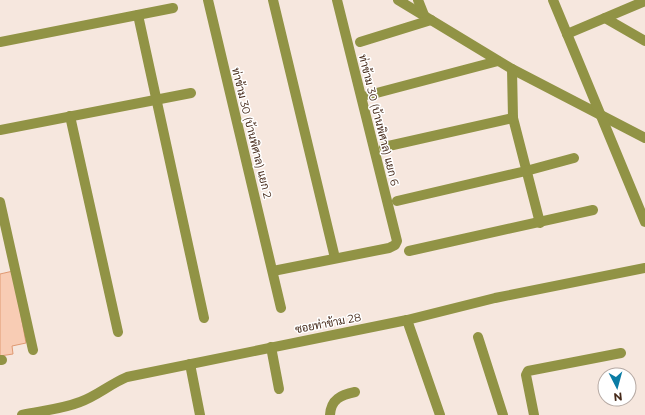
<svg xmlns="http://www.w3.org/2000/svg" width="645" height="415" font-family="Montserrat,Sarabun,sans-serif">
  <rect width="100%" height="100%" fill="#f6e7de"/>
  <path fill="#f8ccb4" stroke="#df9972" d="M13,271L26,343L12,346L13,354L0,356V274Z"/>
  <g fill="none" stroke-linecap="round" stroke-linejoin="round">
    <g stroke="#919345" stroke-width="10">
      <path d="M208,0L281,308"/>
      <path d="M273,0L335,258"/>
      <path d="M398,0L512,69L645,138"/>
      <path d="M418,0L424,15"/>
      <path d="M553,0L645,222"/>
      <path d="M138,15L204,318"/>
      <path d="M605,18L645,41"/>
      <path d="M567,34L645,1"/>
      <path d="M0,42L173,8"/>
      <path d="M360,42L431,20"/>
      <path d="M512,69L513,118L540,223"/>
      <path d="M369,95L498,61"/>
      <path d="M70,116L118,332"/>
      <path d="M0,130L191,93"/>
      <path d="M384,147L513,118"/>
      <path d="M397,201L526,171L574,158"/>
      <path d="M0,202L33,350"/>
      <path d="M409,251L593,210"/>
      <path d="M273,271L389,248L395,245L397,241L337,0"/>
      <path d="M407,320L440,415"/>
      <path d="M478,337L503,415"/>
      <path d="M271,347L279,389"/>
      <path d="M0,360H2"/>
      <path d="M190,364L200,415"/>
      <path d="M22,415C41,411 62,409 80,402C97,396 110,384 127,377L407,320L495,298L645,268"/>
      <path d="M330,415C331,399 341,395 355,392"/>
      <path d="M534,415L526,375L528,371L621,353"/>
    </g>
  </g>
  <g text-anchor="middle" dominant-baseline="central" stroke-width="3" stroke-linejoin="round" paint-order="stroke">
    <g font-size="11" fill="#452919" stroke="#fff">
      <text transform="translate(379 120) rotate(76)">ท่าข้าม 30 (บ้านพิศาล) แยก 6</text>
      <text transform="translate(252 133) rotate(76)">ท่าข้าม 30 (บ้านพิศาล) แยก 2</text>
      <text transform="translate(328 323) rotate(-11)">ซอยท่าข้าม 28</text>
    </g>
  </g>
  <g transform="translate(617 387) rotate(174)"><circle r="19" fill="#ffffff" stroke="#b5a9a3"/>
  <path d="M0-3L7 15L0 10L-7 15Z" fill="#0a7ca5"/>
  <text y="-6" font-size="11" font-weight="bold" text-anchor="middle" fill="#452919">N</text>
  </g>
</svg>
